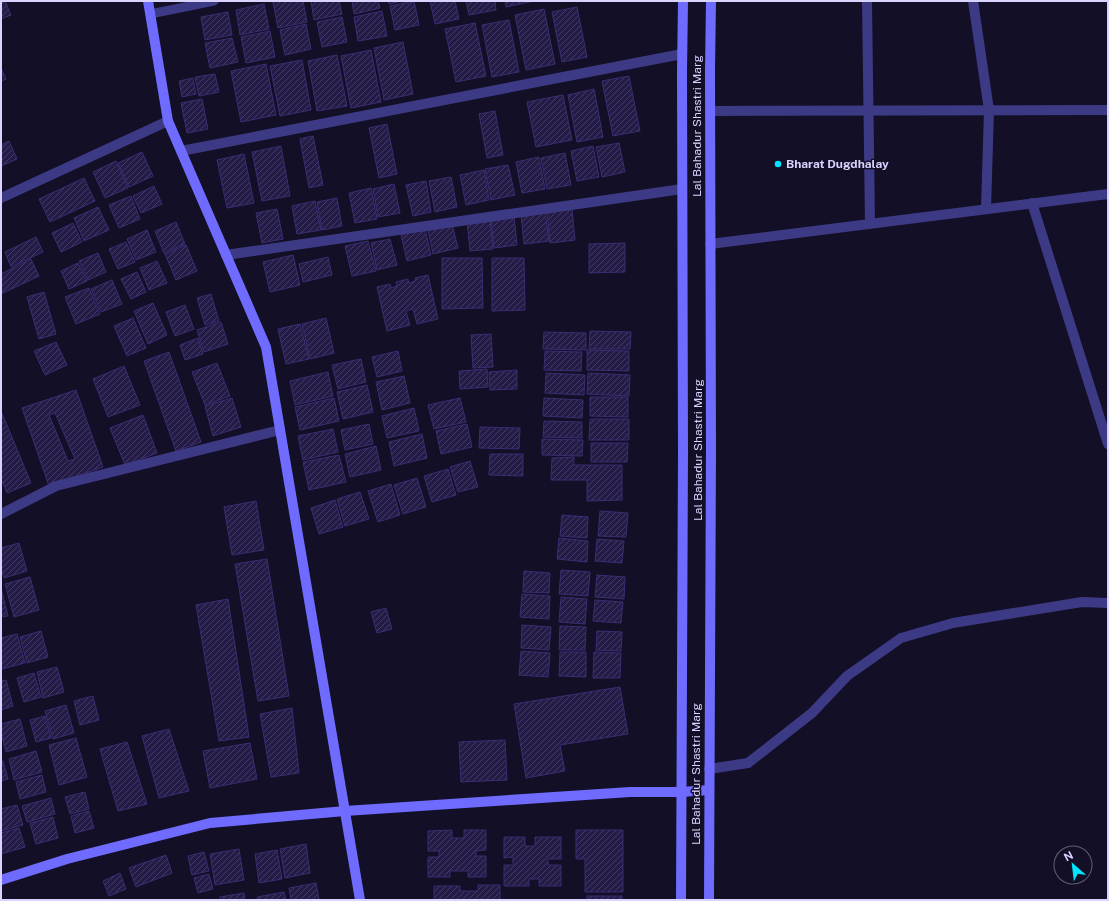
<svg xmlns="http://www.w3.org/2000/svg" width="1109" height="901" font-family="'Public Sans',sans-serif">
  <defs>
    <pattern id="building-hatch" width="6" height="6" patternUnits="userSpaceOnUse"><rect width="6" height="6" fill="#241b47"/><path d="M-1 1l2-2M0 6l6-6M5 7l2-2" fill="none" stroke="#433b63"/></pattern>
  </defs>
  <rect width="100%" height="100%" fill="#130f26"/>
  <g fill="url(#building-hatch)" stroke="#3b2d73" fill-rule="evenodd">
    <path d="M1,1H5L11,15L1,19Z"/>
    <path d="M279,1H303L307,22L278,28L273,2Z"/>
    <path d="M311,1H339L342,14L314,20Z"/>
    <path d="M352,1H378L380,8L354,14Z"/>
    <path d="M388,1H402L389,4Z"/>
    <path d="M414,1L419,25L395,30L390,6Z"/>
    <path d="M430,1H455L459,19L435,24Z"/>
    <path d="M466,1H495L496,10L469,15Z"/>
    <path d="M505,1H534L506,7Z"/>
    <path d="M264,4L269,29L240,35L236,10Z"/>
    <path d="M577,7L587,57L562,62L552,12Z"/>
    <path d="M544,9L555,64L526,70L515,15Z"/>
    <path d="M382,11L387,36L358,41L354,17Z"/>
    <path d="M228,12L232,35L205,40L201,17Z"/>
    <path d="M342,17L347,42L322,47L317,22Z"/>
    <path d="M509,20L519,72L492,77L482,25Z"/>
    <path d="M475,23L486,76L456,82L445,29Z"/>
    <path d="M306,24L311,49L285,55L280,30Z"/>
    <path d="M270,31L275,57L246,63L241,37Z"/>
    <path d="M232,38L238,62L210,68L205,43Z"/>
    <path d="M403,42L413,94L384,100L374,48Z"/>
    <path d="M371,50L381,102L351,108L341,56Z"/>
    <path d="M337,55L347,106L317,111L308,61Z"/>
    <path d="M302,60L311,110L280,116L270,66Z"/>
    <path d="M266,64L276,115L241,122L231,71Z"/>
    <path d="M1,68L6,79L1,81Z"/>
    <path d="M215,74L219,92L199,96L195,77Z"/>
    <path d="M629,76L640,131L613,136L602,81Z"/>
    <path d="M193,78L196,94L182,97L179,81Z"/>
    <path d="M594,89L603,137L577,142L568,95Z"/>
    <path d="M563,95L572,140L536,147L527,102Z"/>
    <path d="M202,99L208,129L187,133L181,103Z"/>
    <path d="M495,111L503,155L487,158L479,114Z"/>
    <path d="M387,124L397,174L379,178L369,128Z"/>
    <path d="M313,136L323,185L309,188L300,139Z"/>
    <path d="M9,141L17,159L1,166V145Z"/>
    <path d="M619,143L625,172L602,177L596,147Z"/>
    <path d="M281,146L290,196L262,201L252,152Z"/>
    <path d="M593,146L599,177L577,181L571,151Z"/>
    <path d="M142,152L153,176L129,187L118,163Z"/>
    <path d="M565,153L571,185L547,189L541,158Z"/>
    <path d="M244,154L254,203L227,208L217,160Z"/>
    <path d="M539,157L545,189L522,193L516,162Z"/>
    <path d="M116,161L128,188L105,198L93,172Z"/>
    <path d="M508,165L515,195L491,200L485,169Z"/>
    <path d="M484,170L489,200L466,205L460,175Z"/>
    <path d="M451,177L457,207L435,212L429,181Z"/>
    <path d="M84,178L95,201L50,222L39,199Z"/>
    <path d="M426,181L431,212L413,216L406,185Z"/>
    <path d="M394,184L400,213L378,217L373,189Z"/>
    <path d="M154,186L162,204L141,213L133,196Z"/>
    <path d="M371,188L377,219L355,223L349,193Z"/>
    <path d="M131,196L140,219L119,228L109,205Z"/>
    <path d="M337,198L342,226L322,230L317,202Z"/>
    <path d="M315,201L321,230L297,234L292,206Z"/>
    <path d="M98,207L109,230L84,241L74,218Z"/>
    <path d="M277,209L283,239L262,243L256,213Z"/>
    <path d="M572,209L575,240L550,243L547,212Z"/>
    <path d="M545,212L549,241L524,244L521,214Z"/>
    <path d="M514,216L517,245L494,248L491,219Z"/>
    <path d="M490,219L493,249L470,251L467,221Z"/>
    <path d="M176,222L185,244L164,253L155,231Z"/>
    <path d="M73,223L82,242L61,252L52,233Z"/>
    <path d="M452,224L458,248L433,254L428,230Z"/>
    <path d="M425,229L431,255L407,261L401,235Z"/>
    <path d="M147,230L156,252L136,260L127,239Z"/>
    <path d="M36,237L43,252L11,267L5,252Z"/>
    <path d="M390,239L397,265L377,270L371,243Z"/>
    <path d="M368,241L376,271L352,276L345,246Z"/>
    <path d="M126,242L135,262L118,269L109,249Z"/>
    <path d="M625,243V272L589,273V244Z"/>
    <path d="M186,245L197,271L176,280L165,254Z"/>
    <path d="M98,253L106,272L88,280L79,261Z"/>
    <path d="M293,255L300,285L270,292L263,262Z"/>
    <path d="M328,257L332,275L303,282L299,264Z"/>
    <path d="M442,258H482L483,308L442,309Z"/>
    <path d="M492,258H524L525,310L492,311Z"/>
    <path d="M31,259L39,276L1,294V274Z"/>
    <path d="M157,261L167,283L149,290L140,268Z"/>
    <path d="M78,263L87,281L69,289L61,271Z"/>
    <path d="M137,272L146,292L131,299L121,279Z"/>
    <path d="M428,275L438,319L417,324L413,309L406,311L410,325L387,331L377,287L390,284L391,288L397,286L396,282L408,279L409,283L415,281V278Z"/>
    <path d="M112,280L122,304L101,312L91,289Z"/>
    <path d="M89,288L100,314L76,324L65,297Z"/>
    <path d="M44,292L56,334L39,339L27,297Z"/>
    <path d="M211,294L219,321L205,325L197,298Z"/>
    <path d="M153,303L167,335L148,344L134,311Z"/>
    <path d="M185,305L194,329L175,336L166,312Z"/>
    <path d="M133,318L146,348L127,356L114,326Z"/>
    <path d="M326,318L334,353L310,359L302,324Z"/>
    <path d="M221,322L228,344L204,352L197,330Z"/>
    <path d="M300,324L309,359L286,364L278,329Z"/>
    <path d="M590,331L631,332L630,349H589Z"/>
    <path d="M544,332L586,333V350L543,349Z"/>
    <path d="M491,334L493,367L473,368L471,335Z"/>
    <path d="M198,338L203,354L185,360L180,345Z"/>
    <path d="M56,342L67,365L45,375L34,351Z"/>
    <path d="M587,350L629,351V371L587,370Z"/>
    <path d="M398,351L402,371L377,377L372,357Z"/>
    <path d="M545,351L582,352L581,371L544,370Z"/>
    <path d="M169,352L201,442L176,451L144,361Z"/>
    <path d="M361,359L366,382L338,389L332,365Z"/>
    <path d="M217,363L230,396L205,405L192,372Z"/>
    <path d="M124,366L140,405L108,417L93,379Z"/>
    <path d="M487,369L488,387L460,389L459,371Z"/>
    <path d="M517,370V389L490,390L489,372Z"/>
    <path d="M328,372L333,396L295,405L290,381Z"/>
    <path d="M546,373L585,375L584,395L545,393Z"/>
    <path d="M588,373L630,375L629,396L587,394Z"/>
    <path d="M404,376L410,403L382,410L376,382Z"/>
    <path d="M367,385L373,412L343,419L337,392Z"/>
    <path d="M76,390L103,467L49,486L22,408ZM55,413L75,459L68,461L49,415Z"/>
    <path d="M590,397H628V417L590,416Z"/>
    <path d="M232,398L241,427L213,436L205,406Z"/>
    <path d="M334,398L339,421L300,430L295,407Z"/>
    <path d="M460,398L466,422L434,429L428,405Z"/>
    <path d="M544,398L583,400L582,418L543,416Z"/>
    <path d="M414,408L419,431L387,438L382,416Z"/>
    <path d="M1,411L31,483L7,493L1,479Z"/>
    <path d="M143,415L157,453L125,465L110,428Z"/>
    <path d="M590,419H629V440H589Z"/>
    <path d="M544,421L582,422V438L543,437Z"/>
    <path d="M369,424L373,444L345,450L341,430Z"/>
    <path d="M467,424L472,447L441,454L436,431Z"/>
    <path d="M480,427L520,428L519,449L479,448Z"/>
    <path d="M333,429L338,452L303,460L298,436Z"/>
    <path d="M422,434L427,458L394,466L389,442Z"/>
    <path d="M542,439L583,440L582,456L542,455Z"/>
    <path d="M591,443H628L627,462H591Z"/>
    <path d="M376,446L381,470L350,477L345,454Z"/>
    <path d="M490,454H523V476L489,475Z"/>
    <path d="M339,455L346,482L309,490L303,462Z"/>
    <path d="M574,457V465H622V500L587,501V480H551L552,458Z"/>
    <path d="M470,461L478,487L458,492L450,467Z"/>
    <path d="M448,469L456,495L432,502L424,476Z"/>
    <path d="M417,478L426,507L403,514L394,485Z"/>
    <path d="M391,484L400,515L378,522L368,491Z"/>
    <path d="M360,492L369,519L345,526L337,499Z"/>
    <path d="M335,500L343,527L319,534L311,508Z"/>
    <path d="M256,501L264,550L232,555L224,507Z"/>
    <path d="M600,511L628,513L626,537L598,536Z"/>
    <path d="M562,515L588,517L587,538L560,536Z"/>
    <path d="M559,538L588,541L587,562L557,559Z"/>
    <path d="M597,539L624,541L622,563L595,561Z"/>
    <path d="M19,543L27,571L4,578L1,568V548Z"/>
    <path d="M267,559L289,696L258,701L235,564Z"/>
    <path d="M561,570L590,572L588,596L559,594Z"/>
    <path d="M524,571L550,573L549,593L523,592Z"/>
    <path d="M597,575L625,577L624,599L595,597Z"/>
    <path d="M30,577L39,610L14,617L5,584Z"/>
    <path d="M1,588L8,616L1,617Z"/>
    <path d="M522,594L550,596L549,619L520,617Z"/>
    <path d="M561,597L587,599L585,624L559,622Z"/>
    <path d="M228,599L249,737L219,741L196,605Z"/>
    <path d="M595,600L623,602L621,623L593,621Z"/>
    <path d="M386,608L392,629L377,633L371,612Z"/>
    <path d="M522,625L551,627L549,650L521,648Z"/>
    <path d="M560,626L586,627L585,650H559Z"/>
    <path d="M41,631L48,657L27,663L20,637Z"/>
    <path d="M597,631L622,632L621,651L596,650Z"/>
    <path d="M17,634L25,663L2,669L1,638Z"/>
    <path d="M521,651L550,653L548,677L519,675Z"/>
    <path d="M560,652H586V677L559,676Z"/>
    <path d="M594,652L621,653L620,678H593Z"/>
    <path d="M57,667L64,692L43,698L37,672Z"/>
    <path d="M34,673L41,697L24,702L17,678Z"/>
    <path d="M6,680L13,706L1,710V681Z"/>
    <path d="M620,687L628,734L560,745L565,771L526,778L514,704Z"/>
    <path d="M93,696L99,720L80,725L74,701Z"/>
    <path d="M66,705L74,733L53,739L45,711Z"/>
    <path d="M292,708L299,773L271,777L260,714Z"/>
    <path d="M45,716L51,738L36,742L30,720Z"/>
    <path d="M20,719L27,746L6,752L1,733V724Z"/>
    <path d="M169,729L189,791L159,798L142,736Z"/>
    <path d="M76,738L87,777L59,785L49,745Z"/>
    <path d="M505,740L507,780L461,782L459,742Z"/>
    <path d="M127,742L147,804L118,811L100,749Z"/>
    <path d="M250,743L257,779L210,788L203,751Z"/>
    <path d="M36,751L42,772L14,780L9,759Z"/>
    <path d="M1,761H3L8,779L1,781Z"/>
    <path d="M42,775L46,792L20,799L16,782Z"/>
    <path d="M85,792L89,809L70,814L65,797Z"/>
    <path d="M51,798L55,814L27,822L22,806Z"/>
    <path d="M17,805L23,825L1,831V809Z"/>
    <path d="M89,811L94,828L75,833L71,816Z"/>
    <path d="M53,817L58,838L36,844L30,823Z"/>
    <path d="M19,828L25,847L1,854V833Z"/>
    <path d="M452,830V838H464V830H486V850L476,851V856H486V877H468V871H450V877H428V857H439V851H428V831Z"/>
    <path d="M576,830H623V892H585V859H576Z"/>
    <path d="M504,837H525V846H535V837H561V859H548V865H561V886H539V879H529V886H504V865H513V857L504,858Z"/>
    <path d="M306,844L310,873L285,878L280,849Z"/>
    <path d="M239,849L244,880L215,885L210,854Z"/>
    <path d="M277,850L282,879L259,883L255,854Z"/>
    <path d="M204,852L209,871L192,875L188,856Z"/>
    <path d="M166,855L172,873L136,887L129,868Z"/>
    <path d="M120,873L126,889L109,896L103,881Z"/>
    <path d="M209,874L213,889L198,893L194,878Z"/>
    <path d="M316,883L319,900H291L289,888Z"/>
    <path d="M478,885H500V900H434V886H460V891H478Z"/>
    <path d="M284,892L286,900H258L257,897Z"/>
    <path d="M244,893L245,900H220V897Z"/>
    <rect x="587" y="896" width="35" height="4"/>
  </g>
  <g fill="none" stroke-linecap="round" stroke-linejoin="round">
    <path stroke="#3d3a85" stroke-width="9" d="M150,14L214,1"/>
    <g stroke="#3d3a85" stroke-width="10">
      <path d="M867,1L870,224"/>
      <path d="M973,1L989,110L986,209"/>
      <path d="M710,111L1108,110"/>
      <path d="M181,151L682,54"/>
      <path d="M1,198L168,121"/>
      <path d="M1032,203L1108,444"/>
      <path d="M710,244L1108,194"/>
      <path d="M226,255L682,189"/>
      <path d="M1,514L56,486L280,430"/>
      <path d="M709,769L748,763L812,713L847,676L901,638L953,623L1082,602L1108,603"/>
    </g>
    <g stroke="#6f6bff" stroke-width="10">
      <path d="M148,1L168,121L266,347L360,900"/>
      <path d="M1,880L67,859L210,823L345,811L630,792H681L709,790"/>
      <path d="M681,900L683,451L682,72L683,1"/>
      <path d="M709,900L711,449L710,70L711,1"/>
    </g>
  </g>
  <circle fill="#00e5ff" stroke="#130f26" stroke-width="1.5" cx="778" cy="164" r="4"/>
  <g text-anchor="middle" dominant-baseline="central" stroke-width="3" stroke-linejoin="round" paint-order="stroke">
    <g font-size="12" fill="#d9d4ff" stroke="#130f26">
      <text transform="translate(697 126) rotate(-90)">Lal Bahadur Shastri Marg</text>
      <text transform="translate(698 450) rotate(-90)">Lal Bahadur Shastri Marg</text>
      <text transform="translate(696 774) rotate(-90)">Lal Bahadur Shastri Marg</text>
    </g>
    <g font-size="12" font-weight="bold" fill="#d9d4ff" stroke="#130f26" text-anchor="start">
      <text x="786" y="164">Bharat Dugdhalay</text>
    </g>
  </g>
  <rect width="1109" height="901" fill="none" stroke="#d9d4ff" stroke-width="4"/>
  <g transform="translate(1073 865) rotate(332)"><circle r="19" fill="#130f26" stroke="#625e7d"/>
  <path d="M0-3L7 15L0 10L-7 15Z" fill="#00e5ff"/>
  <text y="-6" font-size="11" font-weight="bold" text-anchor="middle" fill="#d9d4ff">N</text>
  </g>
</svg>
